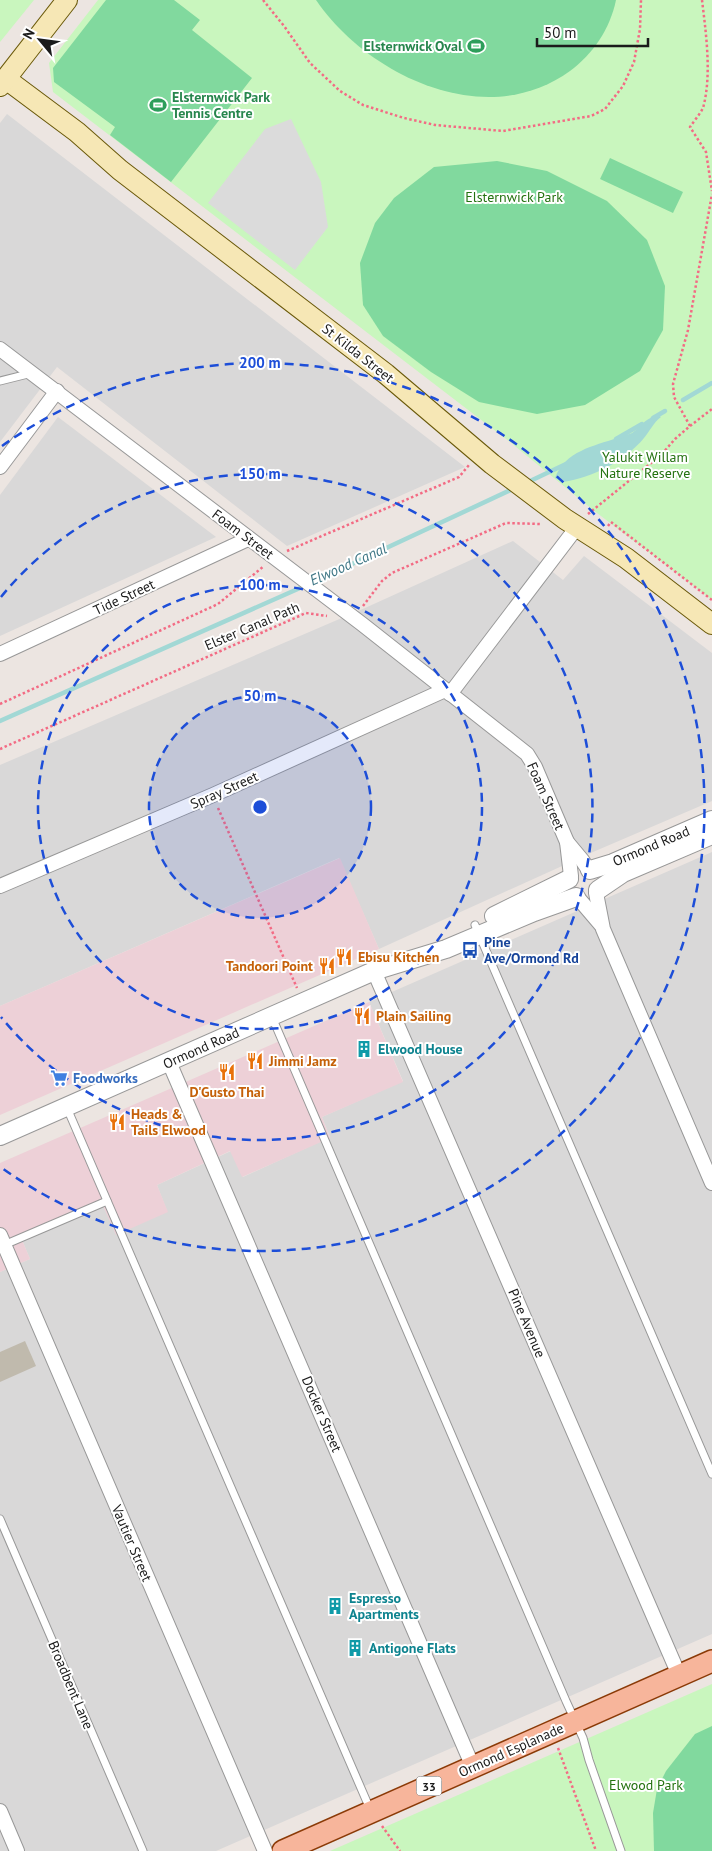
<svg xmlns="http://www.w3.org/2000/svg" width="712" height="1851" font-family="'PT Sans',sans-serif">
  <rect width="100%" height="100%" fill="#ece5e1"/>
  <g fill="#d9d8d8">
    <path d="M7,114L465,467L287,546L57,367L0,442V123Z"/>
    <path d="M58,417L216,537L0,636V495Z"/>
    <path d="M513,541L563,580L584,556L712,653V801L593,852L379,949L339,858L0,1006V765L365,608Z"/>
    <path d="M712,852V1634L216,1851H0V1272L30,1259L22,1240L103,1206L167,1211L157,1185L231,1151L243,1177L330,1137L322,1117L403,1081L369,1002Z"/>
  </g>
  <g fill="#edd0d7">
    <path d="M340,858L379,949L0,1115V1006Z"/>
    <path d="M369,1002L403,1082L322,1117L330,1138L242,1177L230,1151L157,1185L168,1212L116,1235L103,1206L22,1240L30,1259L0,1272V1163Z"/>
  </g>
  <path fill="#c0baad" d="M25,1341L36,1366L0,1382V1352Z"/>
  <g fill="#c9f6be">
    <path d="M0,0H34L0,42Z"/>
    <path d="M98,0H712V600L593,510L510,442L53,92L49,63Z"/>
    <path d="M712,1684V1851H330Z"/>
  </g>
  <g fill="#81d99e">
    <path d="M106,0H174L200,20L192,30L252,78L171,182L110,135L115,127L54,82L53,68Z"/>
    <path d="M316,0H616C610,29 593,54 570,71C486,132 368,76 316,0Z"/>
    <path d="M610,158L683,192L673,213L600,179Z"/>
    <path d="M497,161L547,171L607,201L647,240L665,286L663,330L640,371L585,405L537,414L479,402L431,372L383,336L363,305L360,263L375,223L394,198L434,167Z"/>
    <path d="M712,1726V1851H654L653,1813L657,1789L666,1771L695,1734Z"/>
  </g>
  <path fill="#dbdbdb" d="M291,119L321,182L328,227L295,270L208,203L265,129Z"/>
  <path fill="#a2d8d5" d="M657,415L661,417C653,423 650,431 644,438C624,462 593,477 563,482L555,478C565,451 594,446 617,438C622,436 628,435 632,433C642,426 643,420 657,415Z"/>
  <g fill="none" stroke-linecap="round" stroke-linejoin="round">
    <g stroke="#a2d8d5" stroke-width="4.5">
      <path d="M683,400L712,383"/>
      <path d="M653,418L665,411"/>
      <path d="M616,439L642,424"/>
      <path d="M526,483L566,464"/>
      <path d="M0,721L309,584L515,488"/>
    </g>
    <g stroke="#989898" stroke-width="9">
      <g id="service">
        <path d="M0,381L32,373"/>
        <path d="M475,925L712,1474"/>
        <path d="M272,1017L566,1701L583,1738L589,1760L621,1851"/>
        <path d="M67,1108L370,1809"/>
        <path d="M4,1245L107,1201"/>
        <path d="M0,1519L143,1851"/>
      </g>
    </g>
    <g stroke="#989898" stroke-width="16">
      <g id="minor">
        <path d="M0,349L362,624L527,754L535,767L567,842L571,876"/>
        <path d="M0,467L57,391"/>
        <path d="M0,654L248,539"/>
        <path d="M450,694L577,527"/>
        <path d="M567,842L582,860L588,869"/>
        <path d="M0,886L213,795L445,690"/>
        <path d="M596,893L603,929L712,1183"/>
        <path d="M579,899L602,926"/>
        <path d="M374,971L679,1675"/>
        <path d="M169,1062L473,1767"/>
        <path d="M0,1235L265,1851"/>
        <path d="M0,1811L17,1851"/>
      </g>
    </g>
    <g stroke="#989898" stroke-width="20">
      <g id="tertiary">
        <path d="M590,870L613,863L712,820"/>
        <path d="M598,890L623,873L712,835"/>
        <path d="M494,916L569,879"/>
        <path d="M0,1136L374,971L446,949L534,912L576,897"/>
      </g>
    </g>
    <g stroke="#6a5909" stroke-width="22">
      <g id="secondary">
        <path d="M6,79L77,132L120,170L386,374L492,464L565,519L626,558L712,624"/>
        <path d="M0,86L67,0"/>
      </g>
    </g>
    <g stroke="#8b3a07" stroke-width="24">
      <path id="primary" d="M283,1851L712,1661"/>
    </g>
    <g stroke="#f36b84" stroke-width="2.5" stroke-dasharray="2.5 2.5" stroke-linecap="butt">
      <path d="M263,0L284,26L310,63L340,91L363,105L404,118L435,125L503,131L591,116L605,109L623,86L634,62L640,29L641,0"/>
      <path d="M702,0C706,33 712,76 703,108C700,114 694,121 690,127L706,152L712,191"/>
      <path d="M690,426L712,409"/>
      <path d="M588,514L661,455L675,439L690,426L674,397L673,384L688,330L712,194"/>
      <path d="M608,526L611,522L712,600"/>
      <path d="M287,551L459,477L469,465"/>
      <path d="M363,606L382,581L392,573L506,523L541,524"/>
      <path d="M0,704L218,604L264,566"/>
      <path d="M0,749L306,613L327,616"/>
      <path d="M218,808L297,988"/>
      <path d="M558,1748L596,1851"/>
      <path d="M382,1826L400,1851"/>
    </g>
    <use href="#service" stroke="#fff" stroke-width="7"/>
    <use href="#minor" stroke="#fff" stroke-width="14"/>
    <use href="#tertiary" stroke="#fff" stroke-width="18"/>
    <use href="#secondary" stroke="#f6e7b5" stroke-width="20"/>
    <use href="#primary" stroke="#f7b59b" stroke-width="21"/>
  </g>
  <circle cx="260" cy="807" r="111" fill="#1d4ed8" fill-opacity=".12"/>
  <g fill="none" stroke="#1d4ed8" stroke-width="2.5" stroke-dasharray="9 6">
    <circle cx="260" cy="807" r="111"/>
    <circle cx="260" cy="807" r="222"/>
    <path d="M1 597A333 333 0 1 1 1 1017"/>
    <path d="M2 446A444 444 0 1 1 2 1168"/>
  </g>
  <defs>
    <g id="stadium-bare" transform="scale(1.35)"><path d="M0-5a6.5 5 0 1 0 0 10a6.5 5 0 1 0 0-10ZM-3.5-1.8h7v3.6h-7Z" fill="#2e9e5b" stroke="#fff" stroke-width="2.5" paint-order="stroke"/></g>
    <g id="bus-bare" transform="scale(1.35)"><path d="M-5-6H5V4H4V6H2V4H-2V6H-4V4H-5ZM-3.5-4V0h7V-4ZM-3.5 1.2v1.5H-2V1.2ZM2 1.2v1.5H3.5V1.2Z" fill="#1a4fb4" stroke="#fff" stroke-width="2.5" paint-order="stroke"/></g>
    <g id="restaurant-bare" transform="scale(1.35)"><path d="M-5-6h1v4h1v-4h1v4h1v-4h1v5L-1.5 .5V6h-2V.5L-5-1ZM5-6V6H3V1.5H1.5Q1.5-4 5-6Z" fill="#e8710a" stroke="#fff" stroke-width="2.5" paint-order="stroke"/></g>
    <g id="building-bare" transform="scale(1.35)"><path d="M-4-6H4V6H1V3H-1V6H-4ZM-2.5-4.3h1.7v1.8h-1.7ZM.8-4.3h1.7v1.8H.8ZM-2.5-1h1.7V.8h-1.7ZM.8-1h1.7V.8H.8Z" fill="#0f9aa8" stroke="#fff" stroke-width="2.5" paint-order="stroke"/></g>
    <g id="supermarket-bare" transform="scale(1.35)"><path d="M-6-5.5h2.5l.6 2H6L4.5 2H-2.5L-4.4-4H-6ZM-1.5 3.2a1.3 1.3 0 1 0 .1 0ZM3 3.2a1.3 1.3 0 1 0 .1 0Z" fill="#3f7fe0" stroke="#fff" stroke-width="2.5" paint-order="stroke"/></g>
  </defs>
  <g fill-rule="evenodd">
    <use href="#stadium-bare" x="476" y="46"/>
    <use href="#stadium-bare" x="158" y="105"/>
    <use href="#bus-bare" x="470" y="950"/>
    <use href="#restaurant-bare" x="344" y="957"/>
    <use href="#restaurant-bare" x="327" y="966"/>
    <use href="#restaurant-bare" x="362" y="1016"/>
    <use href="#building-bare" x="364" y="1049"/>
    <use href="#restaurant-bare" x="255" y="1061"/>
    <use href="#restaurant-bare" x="227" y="1072"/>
    <use href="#supermarket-bare" x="59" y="1078"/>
    <use href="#restaurant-bare" x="117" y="1122"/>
    <use href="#building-bare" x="335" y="1606"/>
    <use href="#building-bare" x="355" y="1648"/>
  </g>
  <g text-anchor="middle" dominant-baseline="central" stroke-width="4" stroke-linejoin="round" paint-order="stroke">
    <rect fill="#fff" stroke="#5f5f5f" stroke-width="1" x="416.5" y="1776.5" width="25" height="19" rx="4"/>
    <g font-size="12" font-weight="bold" fill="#1b1b1b">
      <text x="429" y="1786">33</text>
    </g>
    <g font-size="14" font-weight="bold" fill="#27864d" stroke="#fff" text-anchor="end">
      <text x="462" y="46">Elsternwick Oval</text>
      <text x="172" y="97" text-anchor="start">Elsternwick Park<tspan x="172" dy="16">Tennis Centre</tspan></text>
    </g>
    <g font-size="14" fill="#247210" stroke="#fff">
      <text x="514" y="197">Elsternwick Park</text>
      <text x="645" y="457">Yalukit Willam<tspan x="645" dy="16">Nature Reserve</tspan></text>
      <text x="646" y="1785">Elwood Park</text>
    </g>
    <g font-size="14" fill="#1b1b1b" stroke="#fff">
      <text transform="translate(358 353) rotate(38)">St Kilda Street</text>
      <text transform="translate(243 534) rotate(37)">Foam Street</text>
      <text transform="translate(124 597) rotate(-25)">Tide Street</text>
      <text transform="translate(252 626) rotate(-23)">Elster Canal Path</text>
      <text transform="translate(224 790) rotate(-24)">Spray Street</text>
      <text transform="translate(546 796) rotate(66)">Foam Street</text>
      <text transform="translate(651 846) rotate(-23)">Ormond Road</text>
      <text transform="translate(201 1048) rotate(-24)">Ormond Road</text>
      <text transform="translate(527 1323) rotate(67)">Pine Avenue</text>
      <text transform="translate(322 1414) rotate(67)">Docker Street</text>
      <text transform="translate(132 1543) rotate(67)">Vautier Street</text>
      <text transform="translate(71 1685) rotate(67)">Broadbent Lane</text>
      <text transform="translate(511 1750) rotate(-24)">Ormond Esplanade</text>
    </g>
    <g font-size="14" font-weight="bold" fill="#164399" stroke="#fff" text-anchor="start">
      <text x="484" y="942">Pine<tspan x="484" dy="16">Ave/Ormond Rd</tspan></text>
    </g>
    <g font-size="14" font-weight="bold" fill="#c56008" stroke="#fff" text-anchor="start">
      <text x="358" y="957">Ebisu Kitchen</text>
      <text x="313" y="966" text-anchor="end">Tandoori Point</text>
      <text x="376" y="1016">Plain Sailing</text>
      <text x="269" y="1061">Jimmi Jamz</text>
      <text x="227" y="1092" text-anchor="middle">D'Gusto Thai</text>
      <text x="131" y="1114">Heads &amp;<tspan x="131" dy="16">Tails Elwood</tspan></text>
    </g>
    <g font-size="14" font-weight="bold" fill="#0d838f" stroke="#fff" text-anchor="start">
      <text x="378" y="1049">Elwood House</text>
      <text x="349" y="1598">Espresso<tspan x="349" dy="16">Apartments</tspan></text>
      <text x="369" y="1648">Antigone Flats</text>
    </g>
    <g font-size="14" font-weight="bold" fill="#366cbe" stroke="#fff" text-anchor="start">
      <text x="73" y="1078">Foodworks</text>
    </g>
    <g font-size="15" font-style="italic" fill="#417887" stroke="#fff">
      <text transform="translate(348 564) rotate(-24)">Elwood Canal</text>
    </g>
  </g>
  <circle cx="260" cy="807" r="8" fill="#1d4ed8" stroke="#fff" stroke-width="2.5"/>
  <g font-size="15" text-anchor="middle" font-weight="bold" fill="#1d4ed8" stroke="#fff" stroke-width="4" stroke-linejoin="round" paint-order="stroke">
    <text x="260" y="368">200 m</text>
    <text x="260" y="479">150 m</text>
    <text x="260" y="590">100 m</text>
    <text x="260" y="701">50 m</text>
  </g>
  <g transform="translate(40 40) rotate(299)" stroke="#ffffff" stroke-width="4" paint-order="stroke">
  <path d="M0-4L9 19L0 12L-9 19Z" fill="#1b1b1b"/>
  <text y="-8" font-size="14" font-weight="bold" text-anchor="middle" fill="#1b1b1b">N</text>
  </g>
  <path d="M537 38v8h111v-8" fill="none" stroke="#1b1b1b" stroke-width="2.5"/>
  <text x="544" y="38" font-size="15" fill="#1b1b1b" stroke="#ffffff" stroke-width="4" paint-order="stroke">50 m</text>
</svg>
